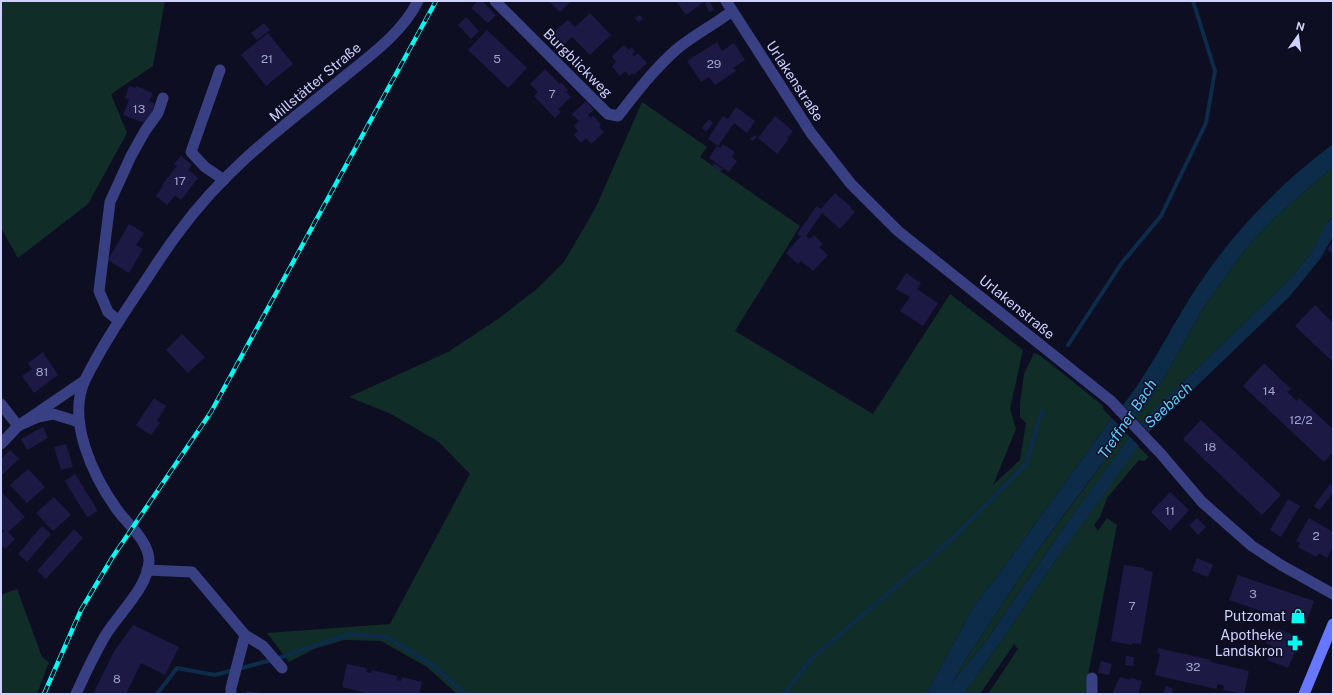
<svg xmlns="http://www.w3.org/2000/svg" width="1334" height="695" font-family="'Public Sans',sans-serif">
  <rect width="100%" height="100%" fill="#0e0e23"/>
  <g fill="#112d28">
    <path d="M1,1H165L153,66L111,94L127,133L88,204L18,258L1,228Z"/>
    <path d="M642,102L707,147L700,157L800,226L735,331L873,414L950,294L1023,350L1010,409L1016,429L993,485L1020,460L1026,423L1020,417V404L1024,374L1034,353L1041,356L1076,384L1103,406V409L1112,418L1004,567L974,606L926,694H457L427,667L381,641L344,640L314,649L289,662L267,633L390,624L470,474L439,442L391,414L349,397L448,352L498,319L538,288L564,262L596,207Z"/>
    <path d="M1333,167V218L1329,220L1325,227L1312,252L1288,281L1140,423L1135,418L1151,398L1167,373L1203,308L1245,250L1274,218Z"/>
    <path d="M1125,432L1130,437L1100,479L1067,523L986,641L951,684L966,659L1037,551L1089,482Z"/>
    <path d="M1138,446L1149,457L1144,461L1139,460L1107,498L1100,517L1094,525L1098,531L1107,518L1117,525L1089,670L1088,694H988L1018,649L1014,644L980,694H964L1012,625L1046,574Z"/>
    <path d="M17,589L42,657L49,662L37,694H1V595Z"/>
  </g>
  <path fill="#0c2c49" d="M1333,144V167L1274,218L1245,250L1203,308L1167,373L1151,398L1037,551L966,659L951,684L986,641L1067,523L1140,423L1288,281L1312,252L1324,227L1330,220L1333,218V236L1321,258L1289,297L1149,432L1046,574L1012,625L964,694H926L974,606L1004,567L1112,418C1142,385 1162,344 1185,306C1223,243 1274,188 1333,144Z"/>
  <g fill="#0e0e23">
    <path d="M1122,404L1137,419L1126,433L1111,417Z"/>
    <path d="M1139,422L1150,433L1140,447L1128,435Z"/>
  </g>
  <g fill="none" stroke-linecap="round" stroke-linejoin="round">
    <g stroke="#0c2c49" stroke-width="4">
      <path d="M1068,345L1121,264L1161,216L1206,123L1215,71L1193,1"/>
      <path d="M157,694L177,668L215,675L279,658L349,634L387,637L432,665L466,694"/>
      <path d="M784,694L810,660L954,537L1026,464L1042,411"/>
    </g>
  </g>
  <g fill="#1c1944">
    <path d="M478,1H482L496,15L488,23L471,8Z"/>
    <path d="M549,1H571L560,12Z"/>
    <path d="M676,1H705L686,15Z"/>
    <path d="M709,1H710L714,10L709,12L705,3Z"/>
    <path d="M590,13L611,35L590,55L572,37L562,46L551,35L568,20L575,27Z"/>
    <path d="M640,15L643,19L638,22L635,18Z"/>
    <path d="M466,17L479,31L471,39L458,25Z"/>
    <path d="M264,23L270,30L257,40L251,33Z"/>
    <path d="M487,30L527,68L508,88L468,50Z"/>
    <path d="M268,33L293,64L266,86L241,55Z"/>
    <path d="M717,42L722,51L734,43L745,60L733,68L736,71L715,85L709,77L701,82L687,61Z"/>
    <path d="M624,45L629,50L632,47L635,52L632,54L634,57L638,53L647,63L634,75L632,73L629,76L625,71L620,76L612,66L616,62L612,56Z"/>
    <path d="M545,69L560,84L561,82L568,90L566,92L571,97L558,109L561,112L555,118L534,96L538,92L530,84Z"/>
    <path d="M129,86L136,88V86L153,93L149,101L155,104L147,124L123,115L129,100L125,98Z"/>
    <path d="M586,101L594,110L588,115L591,118L593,116L601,124L599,127L604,132L591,144L586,138L581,143L574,135L578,131L574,126L579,121L572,114Z"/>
    <path d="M736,107L755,121L747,133L734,123L718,146L708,139L723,116L728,119Z"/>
    <path d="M775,116L793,131L787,138L789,139L777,154L758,138Z"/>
    <path d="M709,119L713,123L706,132L702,128Z"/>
    <path d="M755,135L757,138L752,141L750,138Z"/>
    <path d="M723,144L735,152L732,157L737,161L729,172L709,158L717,146L720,148Z"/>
    <path d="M181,156L192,165L188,170L198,178L181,200L175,195L167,205L156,196L163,186L162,185L177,166L174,164Z"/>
    <path d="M714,163L723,169L720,172L712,166Z"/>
    <path d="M835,193L851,207L850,208L855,212L840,229L822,213L806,236L810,239L814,235L823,244L819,247L828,255L813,271L801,261L798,264L786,253L801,236L797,234L817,206L821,209Z"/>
    <path d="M129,224L144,233L136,245L143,249L129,273L108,260Z"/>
    <path d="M1333,243V254L1327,249Z"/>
    <path d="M906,273L921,283L917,289L938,303L923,326L900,311L910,297L896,289Z"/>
    <path d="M1315,305L1333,323V362L1295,326Z"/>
    <path d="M182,334L205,357L188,373L166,350Z"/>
    <path d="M43,352L58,375L34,393L22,376L32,369L28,363Z"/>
    <path d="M1264,363L1291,389L1287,392L1297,401L1299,398L1333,429V452L1324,462L1243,386Z"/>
    <path d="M154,398L166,406L157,421L160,423L151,435L136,425Z"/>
    <path d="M1201,420L1281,495L1262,515L1183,439Z"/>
    <path d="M43,427L48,438L27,450L21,439Z"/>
    <path d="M66,444L73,467L61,470L54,447Z"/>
    <path d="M10,450L19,459L1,476V459Z"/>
    <path d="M28,469L45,487L27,503L10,485Z"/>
    <path d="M75,474L98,511L87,517L65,481Z"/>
    <path d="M1330,484L1333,486V492L1320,510L1314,506Z"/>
    <path d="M1,491L25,517L8,532L15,539L5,549L1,545V534L4,531L1,528Z"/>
    <path d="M1170,492L1189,510L1170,531L1151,512Z"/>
    <path d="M54,497L71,515L53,531L36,513Z"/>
    <path d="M1288,499L1300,506L1281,537L1270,530Z"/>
    <path d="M1197,518L1206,527L1198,535L1189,525Z"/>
    <path d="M1309,518L1333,532V546L1327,558L1319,553L1316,557L1298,547L1300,543L1296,541Z"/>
    <path d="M42,526L51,534L27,562L18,554Z"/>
    <path d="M74,529L83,538L46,579L37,571Z"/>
    <path d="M1197,558L1213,565L1208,577L1192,571Z"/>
    <path d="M1124,565L1144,568V570L1153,572L1141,644L1132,643V645L1111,641Z"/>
    <path d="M1238,575L1314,601L1305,626L1229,600Z"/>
    <path d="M133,625L179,647L165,675L141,663L126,694H93L115,650Z"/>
    <path d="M1272,629L1278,631L1279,629L1301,638L1288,668L1267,660L1272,646L1266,643Z"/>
    <path d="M1158,648L1211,660V662L1249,671L1244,694L1223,690L1224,686L1218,684L1216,689L1155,675L1160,654L1157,653Z"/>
    <path d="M1126,656L1134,657L1133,666L1125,665Z"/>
    <path d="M1101,661L1112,664L1109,675L1098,673Z"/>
    <path d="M347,664L367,668L366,672L371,673L372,670L397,676L396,680L401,681L402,677L422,682L419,694H369L342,687Z"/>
    <path d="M1120,677L1130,680L1131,678L1142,681L1138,694H1112Z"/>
    <path d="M1166,686L1173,689L1172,694H1163Z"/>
    <path d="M247,691L260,693V694H246Z"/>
  </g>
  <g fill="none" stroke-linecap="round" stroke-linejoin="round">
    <g stroke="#383f83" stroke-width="11">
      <path d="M495,1L608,114L618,116C636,93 654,69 677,49C694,35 714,25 732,11"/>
      <path d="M726,1L811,133L851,184L898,231L1111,401L1161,454L1202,502L1252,546L1281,565L1333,594"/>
      <path d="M220,70L191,152L205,167L224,180"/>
      <path d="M119,321L108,312L99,291L110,202L131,156L145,131L158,113L163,98"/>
      <path d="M1,404L18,426L38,417L53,414L79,422"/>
      <path d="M1,444L18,426L84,381"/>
      <path d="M147,570L192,572L245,635L263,646L282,668"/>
      <path d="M1092,678V694"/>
      <path d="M231,694V688L245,635"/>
    </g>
    <path stroke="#383f83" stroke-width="11" d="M76,694C85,674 94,655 105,636C118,614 147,589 149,562C150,543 129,525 118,511C94,478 65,419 86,378C102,346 122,316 142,286C154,268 166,249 179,232C198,206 222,180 246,158C279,128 315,101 350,72C375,52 403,31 418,1"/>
    <path stroke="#6777ff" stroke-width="11" d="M1304,694L1333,624"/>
    <g stroke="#00fbf2" stroke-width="4.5">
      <path id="rail" d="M44,694L81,610L112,558L211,412L436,1"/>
    </g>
    <use href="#rail" stroke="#0e0e23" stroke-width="3" stroke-dasharray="9" stroke-linecap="butt"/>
  </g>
  <defs>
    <g id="shop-bare" transform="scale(1.2)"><path d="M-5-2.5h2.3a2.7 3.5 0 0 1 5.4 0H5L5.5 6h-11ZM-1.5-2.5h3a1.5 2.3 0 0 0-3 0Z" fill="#00fbf2" stroke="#0e0e23" stroke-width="2.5" paint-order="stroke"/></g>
    <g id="pharmacy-bare" transform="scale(1.2)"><path d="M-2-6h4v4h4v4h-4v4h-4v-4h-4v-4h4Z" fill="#00fbf2" stroke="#0e0e23" stroke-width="2.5" paint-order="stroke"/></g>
  </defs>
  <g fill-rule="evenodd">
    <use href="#shop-bare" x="1298" y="616"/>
    <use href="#pharmacy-bare" x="1295" y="643"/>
  </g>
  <g text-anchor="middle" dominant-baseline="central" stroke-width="3" stroke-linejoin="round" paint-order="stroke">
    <g font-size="12" fill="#a3a3d0">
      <text x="267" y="59">21</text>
      <text x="497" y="59">5</text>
      <text x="714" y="64">29</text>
      <text x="552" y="94">7</text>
      <text x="139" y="109">13</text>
      <text x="180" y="181">17</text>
      <text x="42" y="372">81</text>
      <text x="1269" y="391">14</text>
      <text x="1301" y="420">12/2</text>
      <text x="1210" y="447">18</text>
      <text x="1170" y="511">11</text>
      <text x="1316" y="536">2</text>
      <text x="1253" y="594">3</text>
      <text x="1132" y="606">7</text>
      <text x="1193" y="667">32</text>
      <text x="117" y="679">8</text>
    </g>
    <g font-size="14" fill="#d0d1ff" stroke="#0e0e23">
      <text transform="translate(578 63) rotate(45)">Burgblickweg</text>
      <text transform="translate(795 81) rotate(57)">Urlakenstraße</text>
      <text transform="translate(315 82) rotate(-40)">Millstätter Straße</text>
      <text transform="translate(1017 307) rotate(39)">Urlakenstraße</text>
    </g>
    <g font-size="14" fill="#d0d1ff" stroke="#0e0e23" text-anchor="end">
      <text x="1286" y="616">Putzomat</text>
      <text x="1283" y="635">Apotheke<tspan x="1283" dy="16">Landskron</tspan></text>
    </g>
    <g font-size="15" font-style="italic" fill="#5ecaff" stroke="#0e0e23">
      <text transform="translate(1168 405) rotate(-43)">Seebach</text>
      <text transform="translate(1127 419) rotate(-56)">Treffner Bach</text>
    </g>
  </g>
  <rect width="1334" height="695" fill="none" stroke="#d0d1ff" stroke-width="4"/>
  <g transform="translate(1298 36) rotate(14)" stroke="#0e0e23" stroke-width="3" paint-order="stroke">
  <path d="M0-3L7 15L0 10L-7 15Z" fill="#d0d1ff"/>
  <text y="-6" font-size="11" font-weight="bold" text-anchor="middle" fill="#d0d1ff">N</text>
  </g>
</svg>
